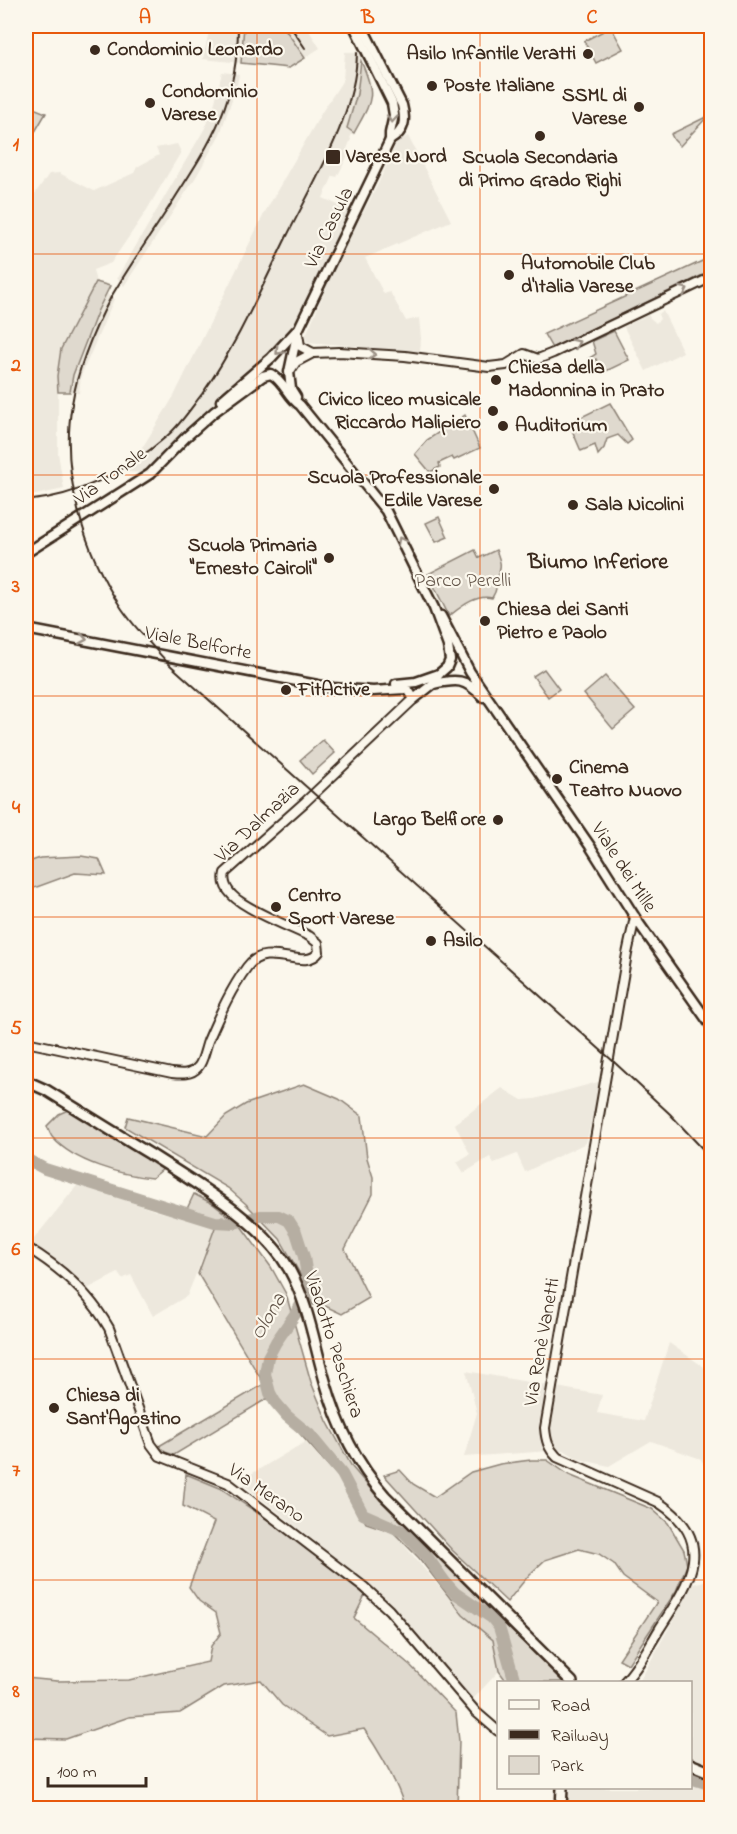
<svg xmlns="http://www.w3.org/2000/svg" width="737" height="1834" font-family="'Indie Flower',sans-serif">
  <rect width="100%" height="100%" fill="#fbf7ec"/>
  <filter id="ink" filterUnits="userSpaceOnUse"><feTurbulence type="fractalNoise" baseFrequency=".0167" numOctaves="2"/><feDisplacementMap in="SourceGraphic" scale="12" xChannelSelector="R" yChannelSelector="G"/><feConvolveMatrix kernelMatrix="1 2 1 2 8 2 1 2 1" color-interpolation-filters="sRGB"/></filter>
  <g filter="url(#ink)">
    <g fill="#ede8dd">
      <path d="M210,26H306L320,48L289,68L203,59Z"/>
      <path d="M345,52H361L363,59L361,60L370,80L372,96L354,135L352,134L350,138L351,139L347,149L350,151L337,177L333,176L323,198L349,210L294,324L282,340L261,362L211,406L144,473L128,472L120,466L139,453L174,396L265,212L322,112L343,80Z"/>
      <path d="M222,72L239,74L237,85L220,134L196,177L124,286L117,278L205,128L215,102Z"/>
      <path d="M408,136L451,221L365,258L384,294L390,292L406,321L419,318L421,338L420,352L307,342L305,337L338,260L377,186L397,142Z"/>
      <path d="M177,144L181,152L145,213L111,263L93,270L96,282L61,349L58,376V453L64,489L26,497V206L49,174L59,173L94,191L134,173L137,167L159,155L156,148Z"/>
      <path d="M107,294L114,299L81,376L79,393L70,392L73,376L98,310Z"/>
      <path d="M663,311L683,352L646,371L624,327L648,315L650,318L656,323L660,319L658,314Z"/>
      <path d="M602,1081L586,1143L525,1172L517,1154L494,1163L490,1157L464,1173L457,1162L470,1154L455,1124L502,1088L522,1100L535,1099Z"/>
      <path d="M79,1183L156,1211L216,1225L187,1296L153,1316L131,1275L122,1279L118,1273L87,1289L55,1261L29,1245Z"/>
      <path d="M669,1343L707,1369L711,1367V1480L701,1459L651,1441L609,1466L578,1459L564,1450L464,1457L477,1413L466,1371L602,1395L597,1413L644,1421Z"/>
      <path d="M305,1442L341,1480L366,1523L393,1532L463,1615L493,1640L499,1671L473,1699L380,1593L244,1485L246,1477Z"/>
      <path d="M711,1579H712L711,1765L691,1756L690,1682H639L693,1584Z"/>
      <path d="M691,1782L711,1788V1808H567L570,1788H690Z"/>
    </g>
    <g fill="#dfd9ce" stroke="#8d8276" stroke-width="1.5">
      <path d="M244,26H283L305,58L289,68L241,63Z"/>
      <path d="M611,27L623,49L596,63L584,41Z"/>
      <path d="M361,61C377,97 372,100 354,133L347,128L357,94Z"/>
      <path d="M26,105L46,113L26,147V127L29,120L26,117Z"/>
      <path d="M708,116L680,146L674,140L671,134Z"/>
      <path d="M711,257V271L552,348L544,334Z"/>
      <path d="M96,282L110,286L98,310L73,375L70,392H58L57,376L61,349Z"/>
      <path d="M614,331L629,360L602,373L596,359L590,362L588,359L596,354L592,341Z"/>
      <path d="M610,403L632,440L627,444L618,435L607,439L604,448L598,455L595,445L581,451L569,423Z"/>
      <path d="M465,415L480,448L454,460L452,457L439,463L440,467L430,472L415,454L427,440Z"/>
      <path d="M439,517L448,537L436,542L426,523Z"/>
      <path d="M475,550L479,558L496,550C504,570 499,566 497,584C496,590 496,592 492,598C476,594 461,607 449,616L428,574Z"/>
      <path d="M544,669L559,689L548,697L533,676Z"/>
      <path d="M605,676L635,710L613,729L584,694Z"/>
      <path d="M323,740L335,753L312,774L300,760Z"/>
      <path d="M81,856L99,859L106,875L75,873L26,891V863L40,858Z"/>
      <path d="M304,1084L339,1099L362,1116L367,1158L373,1177V1194L345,1249L369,1298L342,1314L321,1304L313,1305L299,1272L280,1239L246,1204L228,1188L125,1127L128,1117L207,1136L226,1116L246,1104Z"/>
      <path d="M70,1109L163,1169L152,1178C121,1175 74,1162 53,1138C50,1135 49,1130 47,1126L59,1114Z"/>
      <path d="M194,1194L213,1204L241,1226L271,1267L286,1294L311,1382L327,1421L352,1467L380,1500L563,1682H507L499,1671L493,1640L463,1615L419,1558L393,1532L366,1523L341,1480L268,1398L174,1455L165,1452L159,1446L264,1384L198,1274L216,1225L185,1213Z"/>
      <path d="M531,1460H547L569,1475L652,1509L668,1523L684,1550L687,1565L676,1591L628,1664L619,1659L657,1602L623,1577L614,1564L599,1554L579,1549L545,1560L529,1575L507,1602L452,1550L384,1475L400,1470L413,1484L435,1497L471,1472L500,1464Z"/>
      <path d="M186,1474L220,1488L280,1528L365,1595L354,1618L410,1665L456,1713L459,1741L457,1808H405C396,1779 381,1754 364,1729L327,1736L282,1705L261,1680L224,1686L180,1713L129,1717L66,1739L26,1738V1678L57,1681L129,1680L208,1662L211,1646L221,1633L216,1613L199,1601L189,1587L214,1522L183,1506Z"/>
    </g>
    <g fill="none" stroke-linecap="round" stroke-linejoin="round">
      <g stroke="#b6aea2" stroke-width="12">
        <path d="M26,1159L45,1169L215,1222L234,1223L260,1216H279L289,1221L296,1232L304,1257L308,1283L307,1293L298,1310L276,1342L268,1357L265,1374L270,1393L275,1402L287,1416L310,1435L342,1474L363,1514L404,1532L425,1554L445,1582L455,1593L492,1618L499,1627L515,1682"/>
        <path d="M690,1778L712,1785"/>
      </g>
      <g stroke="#3b2a1e" stroke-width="12">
        <g id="tertiary">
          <path d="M298,334L300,346L313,353L339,352L405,356L489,367L506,365L524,354L538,359L553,353L712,277"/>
          <path d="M290,371L296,362L313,353"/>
          <path d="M26,1042L172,1073C181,1074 191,1075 198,1067C203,1062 205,1049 208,1041C219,1016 230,990 247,967C267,939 304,973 319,952L318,943L309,936C290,927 245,909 232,895C226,889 223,881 225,873L305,802L414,699"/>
          <path d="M26,1247C60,1267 89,1293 109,1328L151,1444L160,1456L228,1483L364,1587L389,1610L476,1712L498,1731"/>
          <path d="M624,1682C639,1667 649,1646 660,1628C690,1582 718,1541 658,1502L557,1457C548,1448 546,1440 545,1428L627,954L635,917"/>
        </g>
      </g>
      <g stroke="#3b2a1e" stroke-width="13">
        <g id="secondary">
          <path d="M362,26L402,105C406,121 405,131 390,140"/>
          <path d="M296,397L291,389L289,372L298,330L390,140V133L394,115L392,103L354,26"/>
          <path d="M221,401L271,358L297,330"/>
          <path d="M26,553L150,474L186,437L214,412L263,376L271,374C284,381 288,397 300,405L386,511L434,608L448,646L450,660L447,667L439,674L433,684L414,699L409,691L404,689L373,691L333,688L26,629"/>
          <path d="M441,616L470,672L590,846L638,922L712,1027"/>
          <path d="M396,684L416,682L439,674"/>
          <path d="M433,684C458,679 464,678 483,697"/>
        </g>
      </g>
      <g stroke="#3b2a1e" stroke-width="14">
        <g id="primary">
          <path d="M26,1081L46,1090C80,1111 115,1133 150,1154C195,1183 262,1221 289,1269C308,1303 314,1343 325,1381C337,1424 355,1462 385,1496L572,1682"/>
          <path d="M690,1764L712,1773"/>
          <path d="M561,1808L562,1788"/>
        </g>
      </g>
      <use href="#tertiary" stroke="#fbf7ec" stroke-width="8"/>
      <use href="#secondary" stroke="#fbf7ec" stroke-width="8"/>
      <use href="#primary" stroke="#fbf7ec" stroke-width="9"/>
      <g stroke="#3b2a1e" stroke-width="2">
        <path d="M238,26C238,102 211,142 171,204C151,235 130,265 111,297C93,331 78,366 72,404C60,472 84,553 122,609C136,629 153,647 169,664L614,1062L670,1114L712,1159"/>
        <path d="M290,26L305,48"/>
        <path d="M26,501C79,496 127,471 167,436C181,424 191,408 202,394C236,346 260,291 286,238C313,183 356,115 357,53"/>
      </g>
    </g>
    <defs><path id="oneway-chevron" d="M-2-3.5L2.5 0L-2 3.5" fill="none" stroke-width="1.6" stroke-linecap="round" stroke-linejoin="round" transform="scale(1.5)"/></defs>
    <g stroke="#9b9085">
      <use href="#oneway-chevron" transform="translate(392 119) rotate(95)"/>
      <use href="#oneway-chevron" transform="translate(684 290) rotate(-26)"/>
      <use href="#oneway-chevron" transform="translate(576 343) rotate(-26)"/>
      <use href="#oneway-chevron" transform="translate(279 351) rotate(133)"/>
      <use href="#oneway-chevron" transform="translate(372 354) rotate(3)"/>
      <use href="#oneway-chevron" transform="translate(401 541) rotate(-117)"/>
      <use href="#oneway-chevron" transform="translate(83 639) rotate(10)"/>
    </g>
  </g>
  <path fill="none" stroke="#e8590c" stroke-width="1.5" stroke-opacity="0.55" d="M257,26V1808M480,26V1808M26,254H712M26,475H712M26,696H712M26,917H712M26,1138H712M26,1359H712M26,1580H712"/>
  <g fill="#3b2a1e" stroke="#fbf7ec" stroke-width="2">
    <circle cx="95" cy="50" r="6"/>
    <circle cx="588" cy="54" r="6"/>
    <circle cx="432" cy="86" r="6"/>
    <circle cx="150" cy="103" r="6"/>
    <circle cx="639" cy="107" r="6"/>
    <circle cx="540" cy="136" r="6"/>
    <rect x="325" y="149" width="16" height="16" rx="3"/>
    <circle cx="509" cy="275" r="6"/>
    <circle cx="496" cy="380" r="6"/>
    <circle cx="493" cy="411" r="6"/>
    <circle cx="503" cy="426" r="6"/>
    <circle cx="494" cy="489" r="6"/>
    <circle cx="573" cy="505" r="6"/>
    <circle cx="329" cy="558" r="6"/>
    <circle cx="485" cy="621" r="6"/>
    <circle cx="286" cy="690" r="6"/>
    <circle cx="557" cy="779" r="6"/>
    <circle cx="498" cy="820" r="6"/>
    <circle cx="276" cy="907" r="6"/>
    <circle cx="431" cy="941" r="6"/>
    <circle cx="54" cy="1408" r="6"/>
  </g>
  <g text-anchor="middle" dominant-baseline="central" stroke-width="4.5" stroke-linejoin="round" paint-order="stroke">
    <g font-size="20" font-weight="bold" fill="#3b2a1e" stroke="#fbf7ec" text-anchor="start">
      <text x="107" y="50">Condominio Leonardo</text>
      <text x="576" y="54" text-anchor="end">Asilo Infantile Veratti</text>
      <text x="444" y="86">Poste Italiane</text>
      <text x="162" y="92">Condominio<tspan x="162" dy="23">Varese</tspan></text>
      <text x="627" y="96" text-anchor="end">SSML di<tspan x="627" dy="23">Varese</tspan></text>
      <text x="346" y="157">Varese Nord</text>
      <text x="540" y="158" text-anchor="middle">Scuola Secondaria<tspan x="540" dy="23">di Primo Grado Righi</tspan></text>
      <text x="521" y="264">Automobile Club<tspan x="521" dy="23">d'Italia Varese</tspan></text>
      <text x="508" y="368">Chiesa della<tspan x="508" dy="23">Madonnina in Prato</tspan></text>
      <text x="481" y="400" text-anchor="end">Civico liceo musicale<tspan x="481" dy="23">Riccardo Malipiero</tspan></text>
      <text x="515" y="426">Auditorium</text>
      <text x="482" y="478" text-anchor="end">Scuola Professionale<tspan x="482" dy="23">Edile Varese</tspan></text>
      <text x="585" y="505">Sala Nicolini</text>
      <text x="317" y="546" text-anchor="end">Scuola Primaria<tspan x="317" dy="23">"Ernesto Cairoli"</tspan></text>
      <text x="497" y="610">Chiesa dei Santi<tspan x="497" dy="23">Pietro e Paolo</tspan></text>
      <text x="298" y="690">FitActive</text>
      <text x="569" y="768">Cinema<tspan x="569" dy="23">Teatro Nuovo</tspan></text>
      <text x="486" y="820" text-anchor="end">Largo Belfiore</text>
      <text x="288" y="896">Centro<tspan x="288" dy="23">Sport Varese</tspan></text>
      <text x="443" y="941">Asilo</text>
      <text x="66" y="1396">Chiesa di<tspan x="66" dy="23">Sant'Agostino</tspan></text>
    </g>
    <g font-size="20" fill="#3b2a1e" stroke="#fbf7ec">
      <text transform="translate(330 228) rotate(-64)">Via Casula</text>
      <text transform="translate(111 477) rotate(-36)">Via Tonale</text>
      <text transform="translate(198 644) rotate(11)">Viale Belforte</text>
      <text transform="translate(258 823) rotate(-43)">Via Dalmazia</text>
      <text transform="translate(623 868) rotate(57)">Viale dei Mille</text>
      <text transform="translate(543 1342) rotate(-80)">Via Renè Vanetti</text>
      <text transform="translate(333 1345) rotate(72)">Viadotto Peschiera</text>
      <text transform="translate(266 1494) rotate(35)">Via Merano</text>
    </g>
    <g font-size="20" fill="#64564a" stroke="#fbf7ec">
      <text x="463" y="581">Parco Perelli</text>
    </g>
    <g font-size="21" font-style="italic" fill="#605246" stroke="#fbf7ec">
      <text transform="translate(269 1317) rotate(-60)">Olona</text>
    </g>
    <g font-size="22" font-weight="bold" fill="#3b2a1e" stroke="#fbf7ec">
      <text x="598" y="563">Biumo Inferiore</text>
    </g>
  </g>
  <rect width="737" height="1834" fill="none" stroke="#fbf7ec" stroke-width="66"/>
  <rect x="497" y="1681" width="195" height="108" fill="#fbf7ec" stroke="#aea59a" stroke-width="1.5"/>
  <rect x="509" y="1700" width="30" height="9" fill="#fbf7ec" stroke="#aea59a" stroke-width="1.5"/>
  <text x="551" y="1711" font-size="18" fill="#3b2a1e">Road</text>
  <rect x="509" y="1730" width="30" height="9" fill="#3b2a1e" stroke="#aea59a" stroke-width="1.5"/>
  <text x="551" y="1741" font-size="18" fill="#3b2a1e">Railway</text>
  <rect x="509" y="1756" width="30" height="18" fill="#dfd9ce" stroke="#aea59a" stroke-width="1.5"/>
  <text x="551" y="1771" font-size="18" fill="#3b2a1e">Park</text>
  <path d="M48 1777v9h98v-9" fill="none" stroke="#3b2a1e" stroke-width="3"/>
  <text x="57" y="1777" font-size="18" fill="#3b2a1e" stroke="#fbf7ec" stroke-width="4.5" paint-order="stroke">100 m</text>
  <rect x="33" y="33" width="671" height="1768" fill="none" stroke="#e8590c" stroke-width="2"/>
  <g font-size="20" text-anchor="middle" font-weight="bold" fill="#e8590c">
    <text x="145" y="23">A</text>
    <text x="368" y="23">B</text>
    <text x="592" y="23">C</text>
    <text x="16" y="150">1</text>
    <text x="16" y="371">2</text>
    <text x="16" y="592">3</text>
    <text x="16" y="813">4</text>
    <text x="16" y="1034">5</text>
    <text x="16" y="1255">6</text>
    <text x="16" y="1476">7</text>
    <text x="16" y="1697">8</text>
  </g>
</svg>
